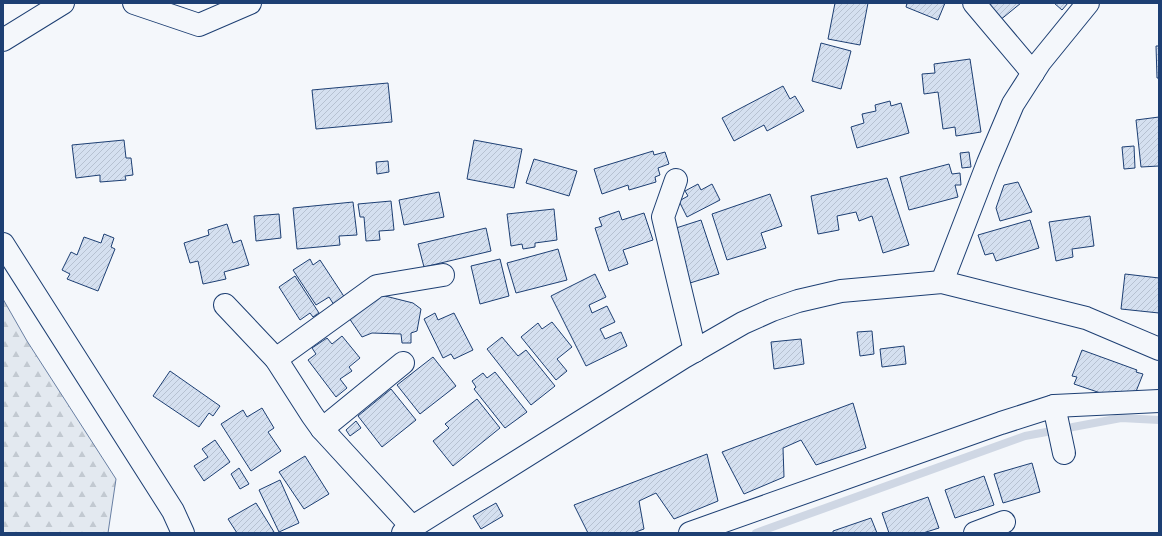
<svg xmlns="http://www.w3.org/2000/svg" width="1162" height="536" font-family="'Open Sans',sans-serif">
  <defs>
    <pattern id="forest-firs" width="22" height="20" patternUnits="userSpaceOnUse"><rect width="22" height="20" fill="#e3e9f0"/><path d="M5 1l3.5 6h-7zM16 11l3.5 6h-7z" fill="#c2c9d1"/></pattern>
    <pattern id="building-hatch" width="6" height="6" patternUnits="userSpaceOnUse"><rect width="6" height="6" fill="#d5e0f0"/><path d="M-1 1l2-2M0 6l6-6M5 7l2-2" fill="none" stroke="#b6c1d1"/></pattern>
  </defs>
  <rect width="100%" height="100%" fill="#f4f7fb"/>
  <path fill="url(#forest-firs)" stroke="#687fa3" d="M3,299L27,341L116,479L108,533H3Z"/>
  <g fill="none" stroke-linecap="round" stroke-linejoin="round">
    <path stroke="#cfd7e4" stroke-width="8" d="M756,533L1025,436L1121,418L1159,420"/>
  </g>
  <g fill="url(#building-hatch)" stroke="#1d3f73">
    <path d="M835,3H868L860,45L828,39Z"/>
    <path d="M907,3H945L938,20L906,7Z"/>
    <path d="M985,3H1021L999,21Z"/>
    <path d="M1054,3H1068L1062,10Z"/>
    <path d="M821,43L851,51L841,89L812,81Z"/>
    <path d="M1156,46H1159V78H1157Z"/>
    <path d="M970,59L981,132L956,136L955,127L943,129L938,92L924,94L922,74L935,73L934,64Z"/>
    <path d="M388,83L392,122L316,129L312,90Z"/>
    <path d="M783,86L790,99L795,96L804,111L767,131L764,125L734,141L722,118Z"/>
    <path d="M890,101L891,106L901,103L909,133L857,148L851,127L864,123L862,114L876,111L875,105Z"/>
    <path d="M1159,117V166L1141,167L1136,120Z"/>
    <path d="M124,140L126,158H131L133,175L125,176L126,180L100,182V175L76,178L72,145Z"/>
    <path d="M474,140L522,149L514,188L467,179Z"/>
    <path d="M1134,146L1135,168L1124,169L1122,147Z"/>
    <path d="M653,151L654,155L665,152L669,164L658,168L660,175L655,177L656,182L629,190L628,185L602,194L594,169Z"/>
    <path d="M969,152L971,167L962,168L960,153Z"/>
    <path d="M534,159L577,171L569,196L526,183Z"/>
    <path d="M388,161L389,172L377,174L376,162Z"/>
    <path d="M949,164L952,174L960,173L961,185H955L958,197L909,210L900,177Z"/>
    <path d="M887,178L909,245L883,253L872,216L859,221L856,212L837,216L839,230L818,234L811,196Z"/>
    <path d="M1018,182L1032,212L1000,221L996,208L1004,185Z"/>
    <path d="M698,184L701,190L712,184L720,200L687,217L679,201L688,196L685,191Z"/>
    <path d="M439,192L444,217L404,225L399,200Z"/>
    <path d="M770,194L782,226L761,233L766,248L727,260L712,214Z"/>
    <path d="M391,201L394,230L379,231L380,240L366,241L364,217H360L358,204Z"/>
    <path d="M353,202L357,235L339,236L340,245L297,249L293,208Z"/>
    <path d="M554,209L557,240L535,243V247L523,249L522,244L511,246L507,214Z"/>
    <path d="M619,211L622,220L644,213L653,240L623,250L628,264L609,271L595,228L602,226L599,218Z"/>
    <path d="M279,214L281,238L256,241L254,216Z"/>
    <path d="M1090,216L1094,246L1072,249L1073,257L1056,261L1049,222Z"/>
    <path d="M701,220L719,274L690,283L673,229Z"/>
    <path d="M1030,220L1039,248L996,261L993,253L985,255L978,235Z"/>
    <path d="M227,224L233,243L241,240L249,265L224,272L226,279L203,284L198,261L190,263L184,243L209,235L208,230Z"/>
    <path d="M486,228L491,251L424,267L418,244Z"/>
    <path d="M104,234L114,238L111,247L115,249L98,291L67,279L70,274L62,270L71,252L77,255L84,237L101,243Z"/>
    <path d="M558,249L567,280L516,293L507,263Z"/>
    <path d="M310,259L313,265L320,260L345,298L334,305L329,297L316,305L293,270Z"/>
    <path d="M500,259L509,296L480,304L471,266Z"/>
    <path d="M595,274L606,297L589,305L592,313L607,306L615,322L600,329L605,339L621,332L627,346L586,366L551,296Z"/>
    <path d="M1125,274L1159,278V313L1121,309Z"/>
    <path d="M295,276L319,313L313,317L310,313L300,320L279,287Z"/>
    <path d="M381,295L413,303L421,309L417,331L411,333V343H402L401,334L372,333L362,337L349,318Z"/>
    <path d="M435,313L438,320L454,313L473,350L454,359L451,354L443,358L424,319Z"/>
    <path d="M552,322L572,347L557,359L567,371L556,380L521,337L538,323L542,329Z"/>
    <path d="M872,331L874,354L860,356L857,332Z"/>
    <path d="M342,336L360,358L349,367L352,371L340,379L347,388L336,397L308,360L316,354L312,348L327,338L332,344Z"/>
    <path d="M502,337L518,356L526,350L555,386L531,405L487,349Z"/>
    <path d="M801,339L804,364L774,369L771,342Z"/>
    <path d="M904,346L906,364L882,367L880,349Z"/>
    <path d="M1082,350L1137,370L1136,372L1143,374L1133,399L1127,402L1074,384L1077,377L1072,376Z"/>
    <path d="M433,357L456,386L420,414L397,385Z"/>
    <path d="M170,371L220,406L213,416L209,413L199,427L153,396Z"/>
    <path d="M495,372L527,412L505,428L474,389L476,387L472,381L483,373L487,378Z"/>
    <path d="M391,389L416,420L382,447L358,416Z"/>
    <path d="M477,399L500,428L453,466L433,441L449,428L445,424Z"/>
    <path d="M853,403L866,448L816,465L801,440L783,448L784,477L744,494L722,452Z"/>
    <path d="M262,408L274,428L268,432L281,451L251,471L221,424L243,410L247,417Z"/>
    <path d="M356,421L361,428L350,436L346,430Z"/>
    <path d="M215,440L230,462L204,481L194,466L208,457L202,449Z"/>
    <path d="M707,454L718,501L674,519L656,493L639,501L644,529L633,533H588L574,505Z"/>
    <path d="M305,456L329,494L304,509L279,472Z"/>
    <path d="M1032,463L1040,492L1003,503L994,474Z"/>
    <path d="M239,468L249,484L240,489L231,474Z"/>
    <path d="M984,476L994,505L955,518L945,490Z"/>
    <path d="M280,480L299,523L279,532L259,490Z"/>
    <path d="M928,497L939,528L923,533H889L882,513Z"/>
    <path d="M256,503L274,532L271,533H237L228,519Z"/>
    <path d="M496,503L503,516L481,529L473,516Z"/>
    <path d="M871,518L877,533H833V531Z"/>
  </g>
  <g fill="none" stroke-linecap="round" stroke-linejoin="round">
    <g stroke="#1d3f73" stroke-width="24">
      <g id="minor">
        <path d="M134,3L199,25L250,3"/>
        <path d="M974,3L1033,73"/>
        <path d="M3,40L63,3"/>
        <path d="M676,180L663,217L695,351"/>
        <path d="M942,282L988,163L1013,104L1040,62L1088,3"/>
        <path d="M225,305L276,359L312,415L322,429L412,527"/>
        <path d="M276,359L377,286L443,275"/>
        <path d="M1054,406L1064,453"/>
        <path d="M322,429L403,363"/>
        <path d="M690,533L1001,423L1054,406L1159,401"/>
        <path d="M975,533L1004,522"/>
      </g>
    </g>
    <g stroke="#1d3f73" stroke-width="24">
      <g id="tertiary">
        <path d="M3,244L173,511L183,533"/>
        <path d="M403,533L684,357L743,323L772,310L798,301L841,291L942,282L1086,318L1159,349"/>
      </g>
    </g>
    <use href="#minor" stroke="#f4f7fb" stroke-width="22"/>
    <use href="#tertiary" stroke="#f4f7fb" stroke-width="22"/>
  </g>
  <rect width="1162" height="536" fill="none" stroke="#1d3f73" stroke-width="8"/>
</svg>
